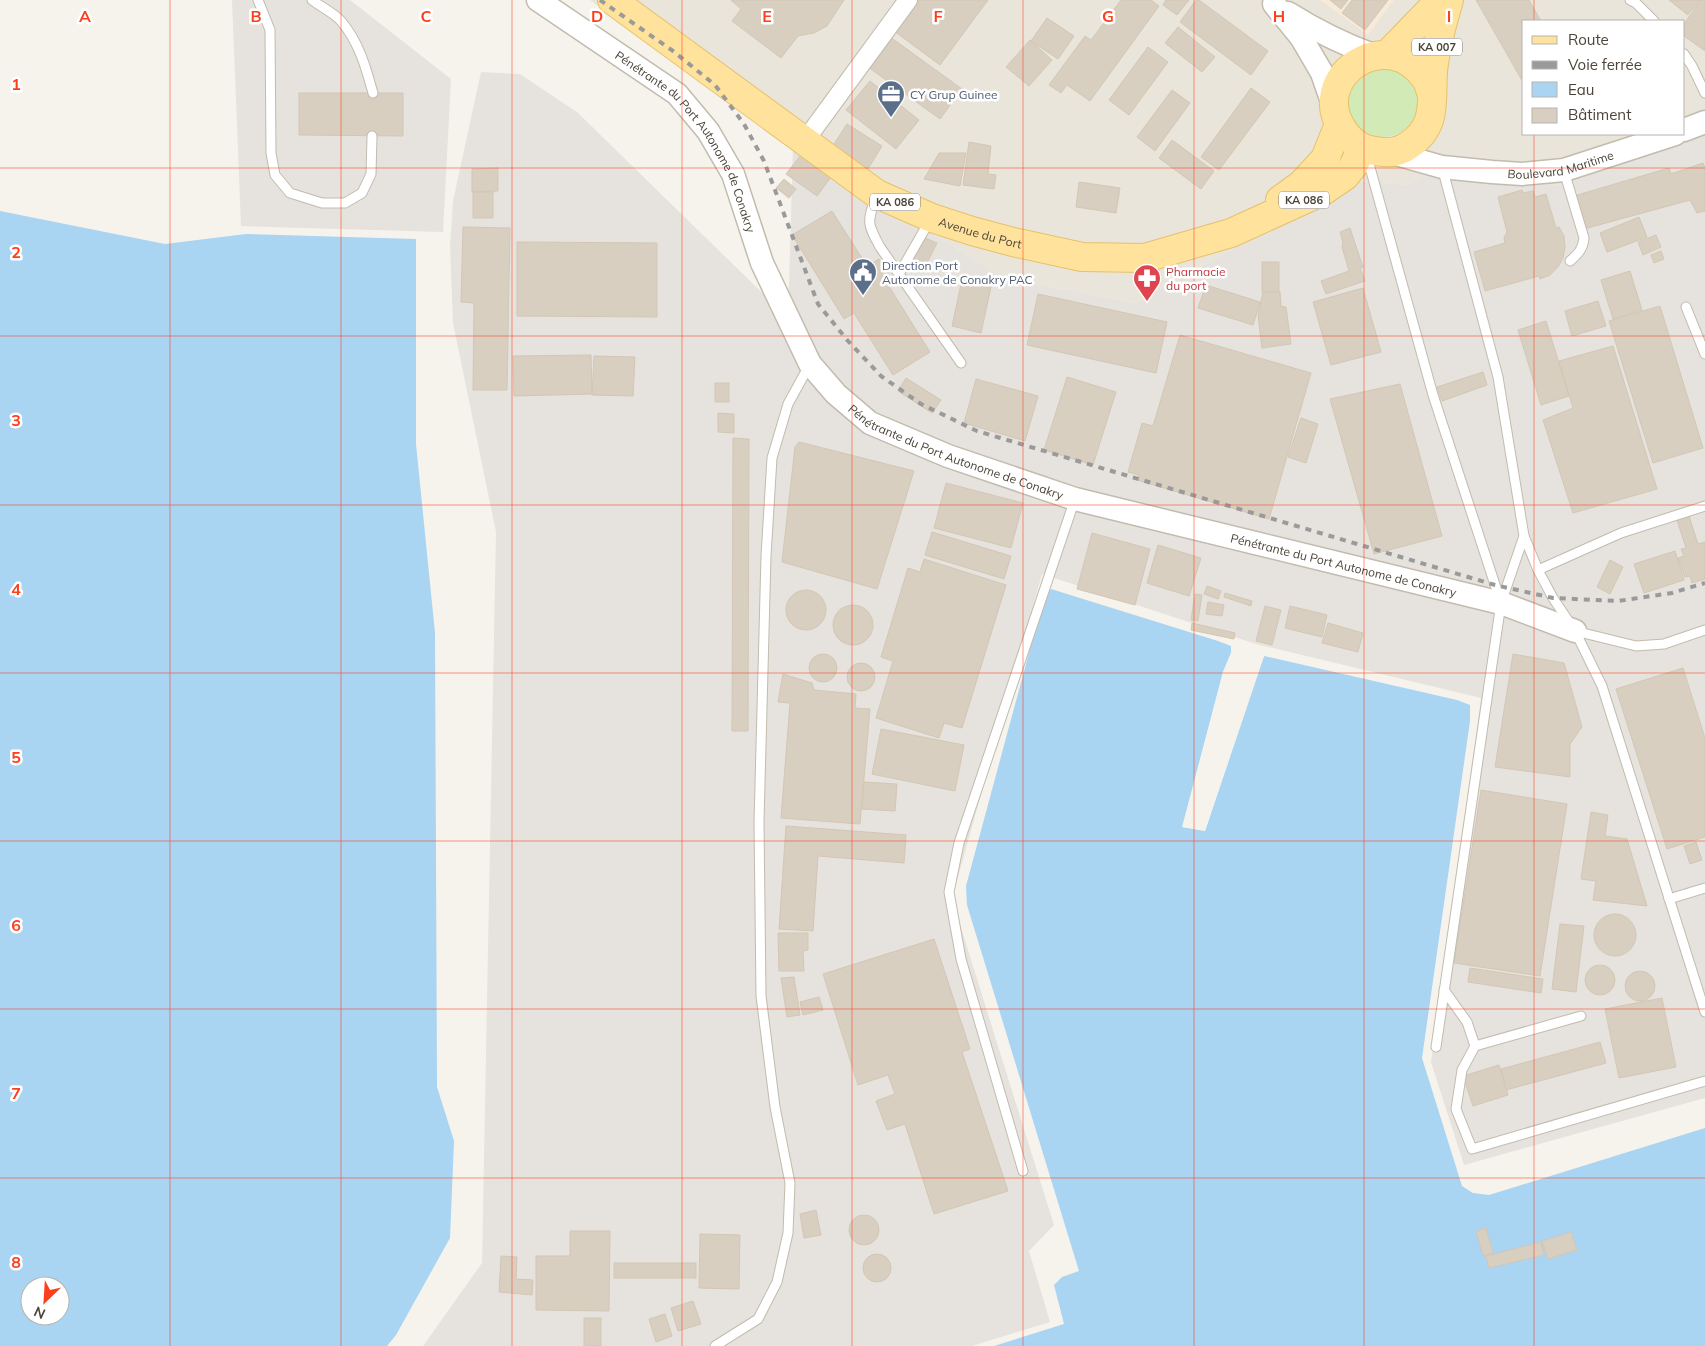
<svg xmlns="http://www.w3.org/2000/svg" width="1705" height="1346" font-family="Mulish,sans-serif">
  <rect width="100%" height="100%" fill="#f6f3ec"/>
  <path fill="#eae5da" d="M590,0H1705V125L1684,133V21H1524V134H1683L1555,185L1455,159L1407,185L1355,181L1135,303L1004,278L793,146Z"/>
  <path fill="#f7ead8" d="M1320,0H1394L1368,35Z"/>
  <g fill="#e6e2dd">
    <path d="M232,0H350L451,79L443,232L241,226Z"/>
    <path d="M481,72L520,74L578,113L788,318L793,146L1004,278L1135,303L1355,181L1407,185L1455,159L1555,185L1705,125V1098L1464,1165L1431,1062L1481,698L1256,644L1042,574L952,899L1054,1225L1029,1251L1050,1322L972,1346H423L482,1263L496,532L453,323L450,247L453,201Z"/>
  </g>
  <circle fill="#d2eab5" cx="1383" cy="102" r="35"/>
  <g fill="#a9d4f2" fill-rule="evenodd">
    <path d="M0,211L165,244L246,234L416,239V444L435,633L437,1087L454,1141L450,1238L396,1335L387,1346H0ZM30,1286H60V1316H30Z"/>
    <path d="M1051,589L1218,641L1231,646V653L1223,672L1183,827L1205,831L1264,656L1457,700L1470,705V721L1422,1058L1462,1186L1473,1193L1489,1195L1705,1128V1346H994L1064,1324L1054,1285L1062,1277L1079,1271L967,905L966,886L1043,601Z"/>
  </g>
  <path fill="#f6f3ec" d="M1231,646L1234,647L1233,654L1226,673L1185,825L1203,829L1261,655L1264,656L1205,831L1182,827L1223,672L1231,653Z"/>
  <g fill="#d8cfc1" stroke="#d3c7b4">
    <path d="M731,0H844L827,26L814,33L798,36L781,58L732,21L741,9Z"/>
    <path d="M917,0H988L940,65L894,31Z"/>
    <path d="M1121,0H1151L1159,6L1090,101L1067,85L1061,93L1049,85L1085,36L1091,40Z"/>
    <path d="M1166,0H1189L1177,15L1163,5Z"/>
    <path d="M1196,0H1199L1268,51L1251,75L1180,22Z"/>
    <path d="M1330,0H1348L1341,9Z"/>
    <path d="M1352,0H1388L1365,30L1342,13Z"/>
    <path d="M1476,0H1529L1541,21H1524V84Z"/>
    <path d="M1669,0H1700L1688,15Z"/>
    <path d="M1701,0H1705V51L1684,36V24Z"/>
    <path d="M1047,18L1074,36L1058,59L1031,41Z"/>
    <path d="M1178,27L1215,57L1202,72L1165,43Z"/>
    <path d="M886,34L962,89L940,119L864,64Z"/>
    <path d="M1030,40L1052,60L1029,86L1006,67Z"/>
    <path d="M1148,47L1168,62L1129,115L1109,100Z"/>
    <path d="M870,81L919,120L896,149L846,110Z"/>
    <path d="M1251,88L1270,102L1219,170L1201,157Z"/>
    <path d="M1172,90L1190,103L1155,151L1137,137Z"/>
    <path d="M299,93H403V136L299,135Z"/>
    <path d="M847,124L882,146L868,169L832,147Z"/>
    <path d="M1172,140L1214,171L1201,189L1159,158Z"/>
    <path d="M969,142L991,146L988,174L996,175L994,189L963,185Z"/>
    <path d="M939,153H966L960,186L924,179Z"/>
    <path d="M801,155L831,177L817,196L786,174Z"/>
    <path d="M1703,163L1705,168V211L1697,213L1690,200L1584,229L1574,196L1669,168L1671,174Z"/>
    <path d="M498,168V191L472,192V169Z"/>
    <path d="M784,179L796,189L789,198L776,188Z"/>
    <path d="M1079,182L1120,188L1116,213L1076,207Z"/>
    <path d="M1522,190L1523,193L1533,191L1535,197L1546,194L1556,228L1559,227L1564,236L1565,247L1563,258L1558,267L1550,275L1540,279L1539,276L1485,291L1474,252L1505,243L1504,238L1507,232L1498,197Z"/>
    <rect x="473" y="192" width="20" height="26"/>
    <path d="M832,211L867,266L879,259L890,277L885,280L930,352L893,375L854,313L844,319L792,235Z"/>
    <path d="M1639,217L1647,237L1607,252L1600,233Z"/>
    <path d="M463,227L510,228L507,390H473L474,303L461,302Z"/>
    <path d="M1350,228L1363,267L1360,268L1365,281L1326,294L1321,281L1349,271L1342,247L1343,243L1340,232Z"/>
    <path d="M1656,235L1661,247L1643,255L1638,242Z"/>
    <path d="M923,237L937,243L925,267L911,260Z"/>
    <path d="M517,242L657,243V317L517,316Z"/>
    <path d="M1661,251L1664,259L1654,263L1651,255Z"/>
    <rect x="1262" y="262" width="17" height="30"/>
    <path d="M1630,271L1642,310L1613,319L1601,280Z"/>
    <path d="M962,280L991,287L981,333L952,326Z"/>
    <path d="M1206,285L1260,302L1253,325L1198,308Z"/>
    <path d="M1363,288L1381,352L1331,365L1313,302Z"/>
    <path d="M1263,292H1280L1281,306L1286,307L1291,344L1262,348L1258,315Z"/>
    <path d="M1038,294L1167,322L1156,373L1027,345Z"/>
    <path d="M1598,301L1606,326L1572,336L1565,311Z"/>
    <path d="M1660,306L1703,448L1653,463L1609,321Z"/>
    <path d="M1546,321L1569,396L1541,405L1518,330Z"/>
    <path d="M1180,335L1311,373L1269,519L1137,480L1139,475L1128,472L1142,423L1153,426Z"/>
    <path d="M1613,346L1657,489L1573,513L1543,420L1573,408L1559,361Z"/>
    <path d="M591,355L592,394L514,396L513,356Z"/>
    <path d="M594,356L635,357L633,396L592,395Z"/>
    <path d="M1483,372L1487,385L1442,401L1437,387Z"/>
    <path d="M1067,377L1116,392L1093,465L1044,450Z"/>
    <path d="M906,378L941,400L932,413L898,391Z"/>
    <path d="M976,379L1038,396L1025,441L964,423Z"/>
    <rect x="715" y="383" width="14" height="19"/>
    <path d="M1400,384L1442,536L1374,554L1330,399Z"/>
    <path d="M718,413L734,414V433L718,432Z"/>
    <path d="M1301,418L1318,424L1306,463L1288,457Z"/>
    <path d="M733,438L749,439L748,731H732Z"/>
    <path d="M799,442L914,471L877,589L782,562L795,447Z"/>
    <path d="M946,483L1023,503L1011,548L934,528Z"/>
    <path d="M1688,513L1698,544L1705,542V579L1692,583L1690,576L1685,577L1678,558L1684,556L1681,549L1686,548L1676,517Z"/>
    <path d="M932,532L1011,556L1004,579L925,555Z"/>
    <path d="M1092,533L1150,549L1135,605L1077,589Z"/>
    <path d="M1158,545L1201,558L1189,596L1147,583Z"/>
    <path d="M1675,551L1684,580L1644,593L1634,564Z"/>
    <path d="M924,559L1006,585L962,728L944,723L939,738L876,718L893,661L881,657L908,568L920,572Z"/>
    <path d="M1610,560L1623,567L1610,594L1597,587Z"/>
    <path d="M1207,586L1221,591L1218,599L1204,594Z"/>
    <circle cx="806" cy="610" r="20"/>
    <path d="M1225,593L1252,601L1251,606L1224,597Z"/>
    <path d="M1195,594L1202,595L1198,621L1191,620Z"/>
    <path d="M1208,602L1224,605L1222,616L1206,614Z"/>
    <circle cx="853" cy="625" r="20"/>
    <path d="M1265,606L1281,610L1272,645L1256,641Z"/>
    <path d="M1290,606L1327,615L1322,637L1285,628Z"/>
    <path d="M1192,623L1235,633L1234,639L1191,630Z"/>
    <path d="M1328,623L1363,633L1358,652L1322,643Z"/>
    <circle cx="823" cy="668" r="14"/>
    <path d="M1513,654L1564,663L1582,727L1570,744V777L1495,767Z"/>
    <circle cx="861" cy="677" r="14"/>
    <path d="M1683,668L1705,738V837L1667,849L1616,689Z"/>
    <path d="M783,674L812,683L814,690L856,694L855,708L870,709L860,824L781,818L790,703L778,702Z"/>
    <path d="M881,729L964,745L955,791L872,774Z"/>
    <path d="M864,782L897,784L895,811L862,809Z"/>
    <path d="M1481,790L1567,804L1540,976L1454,963Z"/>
    <path d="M1591,812L1608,815L1605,836L1627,839L1647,906L1593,900L1596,881L1581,879Z"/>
    <path d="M786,826L906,835L904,863L818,856L813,931L779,929Z"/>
    <path d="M1696,842L1702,860L1690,864L1684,846Z"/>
    <circle cx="1615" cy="935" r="21"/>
    <path d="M1560,924L1584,926L1576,992L1552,989Z"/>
    <path d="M778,933H808V950L803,951L804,971H779Z"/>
    <path d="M934,939L970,1049L962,1052L1008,1191L934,1214L905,1124L887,1130L876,1101L895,1094L888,1075L858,1085L823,974Z"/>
    <circle cx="1600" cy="980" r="15"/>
    <path d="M1470,968L1543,979L1541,993L1468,982Z"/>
    <circle cx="1640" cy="986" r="15"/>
    <path d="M794,977L800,1015L787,1017L781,978Z"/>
    <path d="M819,997L823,1010L803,1015L800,1002Z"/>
    <path d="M1662,998L1676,1067L1619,1078L1605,1009Z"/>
    <path d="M1600,1042L1606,1063L1506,1090L1501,1069Z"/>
    <path d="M1499,1065L1508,1095L1473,1106L1463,1076Z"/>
    <path d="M816,1210L821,1235L804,1238L800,1214Z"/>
    <circle cx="864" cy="1230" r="15"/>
    <path d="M1486,1228L1493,1253L1483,1256L1476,1231Z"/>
    <path d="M570,1231H610L609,1311L536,1310V1256H570Z"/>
    <path d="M1571,1232L1577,1250L1548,1259L1542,1241Z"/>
    <path d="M700,1234L740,1235L739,1289L699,1288Z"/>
    <path d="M1541,1242L1544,1255L1489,1268L1486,1256Z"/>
    <circle cx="877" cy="1268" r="14"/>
    <path d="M501,1256L517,1257L516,1279L533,1280L532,1295L499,1292Z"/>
    <rect x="614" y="1263" width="82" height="15"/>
    <path d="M693,1301L701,1324L678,1331L671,1308Z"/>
    <path d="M665,1314L672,1336L656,1342L649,1319Z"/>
    <rect x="584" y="1318" width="17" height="28"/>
  </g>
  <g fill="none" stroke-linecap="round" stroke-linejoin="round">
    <g stroke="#c2bbae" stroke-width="11">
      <g id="service">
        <path d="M258,0L270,30L271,153L275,175L290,193L322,203H345L362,193L371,174L372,136"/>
        <path d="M312,0C321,7 334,13 341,21C359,42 366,68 373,93"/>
        <path d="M1630,0L1636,3L1654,21"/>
        <path d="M1684,54L1692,66L1705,93"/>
        <path d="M1366,153L1433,395L1500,600"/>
        <path d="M1564,171L1584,238C1583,249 1578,254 1570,261"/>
        <path d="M876,196C867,223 867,223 880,247L961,363"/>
        <path d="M899,274L930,220"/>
        <path d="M1686,307L1705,354"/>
        <path d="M1524,536L1538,570L1553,598L1575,631L1602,686L1705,1012"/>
        <path d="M1538,570L1621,533L1705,506"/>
        <path d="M1575,631L1636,646L1664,644L1705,630"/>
        <path d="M1669,899L1705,888"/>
        <path d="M1444,990L1467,1022L1475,1046"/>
        <path d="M1581,1016L1475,1046L1462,1070L1456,1109L1472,1149L1705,1081"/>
        <path d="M1436,1047L1501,603L1524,536L1498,377L1442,167"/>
        <path d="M1023,1171L961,959L949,892L959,843L1075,499"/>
        <path d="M715,1346L758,1319L777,1282L788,1233L790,1183L775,1107L761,996L759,822L766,556L772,458L788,404L810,364"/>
      </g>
    </g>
    <g stroke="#c2bbae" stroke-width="20">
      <path id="minor" d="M804,142L908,0"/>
    </g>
    <g stroke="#c2bbae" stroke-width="25">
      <g id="tertiary">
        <path id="s1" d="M538,0L677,94L708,131L733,174L762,263L810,364L836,394L870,423L948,456L1075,499L1501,603L1575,631"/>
        <path d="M1274,4L1301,37L1322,73L1335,110"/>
        <path d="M1288,13C1315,30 1343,44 1373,55"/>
        <path d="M1684,130L1705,122"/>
        <path id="s2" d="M1389,152L1442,167L1492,172L1522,174L1564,170L1675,134"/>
      </g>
    </g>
    <g stroke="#e6c16a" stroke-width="30">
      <g id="primary">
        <path id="s3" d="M612,0L877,194L932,218L972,231L1013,242L1082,257L1145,258L1231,233L1323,191L1345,176L1354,165L1361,148"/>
        <path d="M1387,55L1440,0"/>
        <path d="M1432,96C1430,90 1429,83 1425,78C1387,23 1307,77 1343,130C1354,146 1365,151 1384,152C1393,153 1402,150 1409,145C1441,124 1429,94 1434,63C1437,41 1443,21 1449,0"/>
        <path d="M1280,200L1302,184L1325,159L1339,124"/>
      </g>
    </g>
    <use href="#service" stroke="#fff" stroke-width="9"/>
    <use href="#minor" stroke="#fff" stroke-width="18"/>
    <use href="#tertiary" stroke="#fff" stroke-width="22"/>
    <use href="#primary" stroke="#ffe39c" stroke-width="28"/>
    <path stroke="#9a9a9a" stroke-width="4" stroke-dasharray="6 6" stroke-linecap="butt" d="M600,0L673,51L715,85L744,124L764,161L818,304L848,341L881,376L921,404L977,431L1495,585L1553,598L1618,601L1672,593L1705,583"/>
  </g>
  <path fill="none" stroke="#fc3f1d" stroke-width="1" stroke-opacity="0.55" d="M170,0V1346M341,0V1346M512,0V1346M682,0V1346M852,0V1346M1023,0V1346M1194,0V1346M1364,0V1346M1534,0V21M1534,134V1346M0,168H1705M0,336H1705M0,505H1705M0,673H1705M0,841H1705M0,1009H1705M0,1178H1705"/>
  <defs>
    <g id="office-pin" transform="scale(1.4375)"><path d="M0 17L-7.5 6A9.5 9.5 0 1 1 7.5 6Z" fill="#5c6f8a" stroke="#fff"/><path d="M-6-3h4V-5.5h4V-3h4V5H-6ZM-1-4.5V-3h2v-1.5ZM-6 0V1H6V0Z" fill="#fff"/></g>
    <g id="civic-pin" transform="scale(1.4375)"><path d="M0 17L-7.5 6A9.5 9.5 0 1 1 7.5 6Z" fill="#5c6f8a" stroke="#fff"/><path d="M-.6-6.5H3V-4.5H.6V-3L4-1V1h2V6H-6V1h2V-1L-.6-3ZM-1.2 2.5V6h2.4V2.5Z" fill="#fff"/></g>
    <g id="pharmacy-pin" transform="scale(1.4375)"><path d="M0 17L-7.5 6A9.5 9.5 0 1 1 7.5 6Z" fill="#e0444e" stroke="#fff"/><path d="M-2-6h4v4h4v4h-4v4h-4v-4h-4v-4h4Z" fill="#fff"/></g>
  </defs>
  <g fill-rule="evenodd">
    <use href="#office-pin" x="891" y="94"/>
    <use href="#civic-pin" x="863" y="272"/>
    <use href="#pharmacy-pin" x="1147" y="278"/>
  </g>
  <g text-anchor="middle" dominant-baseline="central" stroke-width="5" stroke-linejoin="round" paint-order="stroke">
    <g fill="#fff" stroke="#817c74" stroke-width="1">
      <rect x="1412" y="38.5" width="50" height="17" rx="4"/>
      <rect x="1279" y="191.5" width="50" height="17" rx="4"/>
      <rect x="870" y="193.5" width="50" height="17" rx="4"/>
    </g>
    <g font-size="11" font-weight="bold" fill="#4b4439">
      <text x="1437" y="47">KA 007</text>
      <text x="1304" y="200">KA 086</text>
      <text x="895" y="202">KA 086</text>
    </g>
    <g font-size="12" fill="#4e5e75" stroke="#fff" text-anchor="start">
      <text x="910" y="94">CY Grup Guinee</text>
      <text x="882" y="265">Direction Port<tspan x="882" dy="14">Autonome de Conakry PAC</tspan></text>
    </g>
    <g font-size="12" fill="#4b4439" stroke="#fff">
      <text stroke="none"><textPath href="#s1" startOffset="211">Pénétrante du Port Autonome de Conakry</textPath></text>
      <text stroke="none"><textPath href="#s2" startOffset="175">Boulevard Maritime</textPath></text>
      <text stroke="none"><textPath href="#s3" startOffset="439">Avenue du Port</textPath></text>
      <text stroke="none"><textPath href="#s1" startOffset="646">Pénétrante du Port Autonome de Conakry</textPath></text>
      <text stroke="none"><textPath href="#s1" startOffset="1051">Pénétrante du Port Autonome de Conakry</textPath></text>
    </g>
    <g font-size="12" fill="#be3a42" stroke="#fff" text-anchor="start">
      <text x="1166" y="271">Pharmacie<tspan x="1166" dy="14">du port</tspan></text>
    </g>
  </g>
  <g font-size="16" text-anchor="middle" font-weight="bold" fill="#fc3f1d" stroke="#fff" stroke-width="5" stroke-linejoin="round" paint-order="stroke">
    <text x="85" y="22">A</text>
    <text x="256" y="22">B</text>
    <text x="426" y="22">C</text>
    <text x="597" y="22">D</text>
    <text x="767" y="22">E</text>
    <text x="938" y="22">F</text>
    <text x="1108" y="22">G</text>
    <text x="1279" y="22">H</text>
    <text x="1449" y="22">I</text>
    <text x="16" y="90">1</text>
    <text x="16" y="258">2</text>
    <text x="16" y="426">3</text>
    <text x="16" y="595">4</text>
    <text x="16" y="763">5</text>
    <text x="16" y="931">6</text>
    <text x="16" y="1099">7</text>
    <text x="16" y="1268">8</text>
  </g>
  <rect x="1522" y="20" width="162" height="115" fill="#ffffff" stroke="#b7b4b0"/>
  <rect x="1532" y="36" width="25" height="8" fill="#ffe39c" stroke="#b7b4b0"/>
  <text x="1568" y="45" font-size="15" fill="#4b4439">Route</text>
  <rect x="1532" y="61" width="25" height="8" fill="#9a9a9a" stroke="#b7b4b0"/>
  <text x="1568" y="70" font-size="15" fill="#4b4439">Voie ferrée</text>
  <rect x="1532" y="82" width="25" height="15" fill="#a9d4f2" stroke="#b7b4b0"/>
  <text x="1568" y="95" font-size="15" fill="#4b4439">Eau</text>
  <rect x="1532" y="108" width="25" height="15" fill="#d8cfc1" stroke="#b7b4b0"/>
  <text x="1568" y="120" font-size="15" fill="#4b4439">Bâtiment</text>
  <g transform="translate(45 1301) rotate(205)"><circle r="24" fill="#ffffff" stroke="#b7b4b0"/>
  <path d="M0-4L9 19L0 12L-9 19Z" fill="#fc3f1d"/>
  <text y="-8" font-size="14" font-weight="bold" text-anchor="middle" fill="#4b4439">N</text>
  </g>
</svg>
